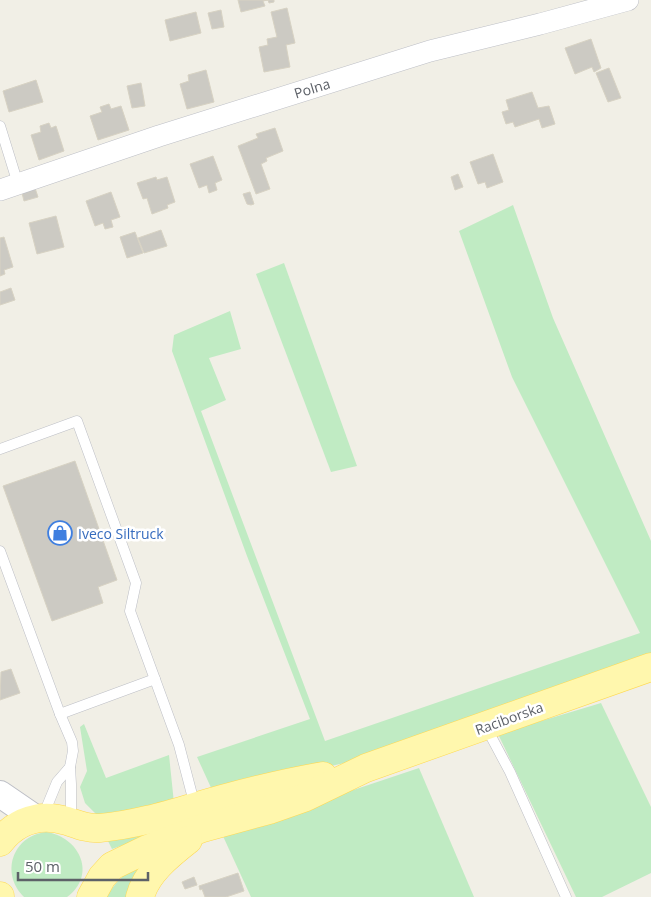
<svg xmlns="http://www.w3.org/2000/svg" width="651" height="897" font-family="'Open Sans',sans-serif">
  <rect width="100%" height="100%" fill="#f1efe6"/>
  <g fill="#c0ebc3">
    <path d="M513,205L553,318L651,541V656L349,762L213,792L197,757L310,719L247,556L172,351L174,335L230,311L241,349L209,358L226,400L201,411L325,741L640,633L512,377L459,231Z"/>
    <path d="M284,263L357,466L331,472L256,274Z"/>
    <path d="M601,703L651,807V873L602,897H576L498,734Z"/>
    <path d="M84,724L106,778L169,755L174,803L97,815L85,803L80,787L87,771L80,727Z"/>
    <path d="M419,768L474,897H251L222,834Z"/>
    <path d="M232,807L112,849L107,839Z"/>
    <path d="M46,832C80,837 97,875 67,897H24C0,874 12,836 46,832Z"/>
    <path d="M146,859L132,897H106C117,880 129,869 146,859Z"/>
  </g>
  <g fill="#cccac3" stroke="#d7d2c3">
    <path d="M238,0H274V2L269,3L268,0L263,1L265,6L241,12Z"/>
    <path d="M287,8L295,43L286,45L290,67L264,72L259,47L268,45L267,39L277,37L271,12Z"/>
    <path d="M221,10L224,27L212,29L208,13Z"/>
    <path d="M196,12L201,33L170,41L165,20Z"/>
    <path d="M591,39L601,68L594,72L592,67L575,74L565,48Z"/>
    <path d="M609,68L621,98L608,102L596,73Z"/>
    <path d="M206,70L214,102L187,109L180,84L189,81L188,75Z"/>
    <path d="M36,80L43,102L9,112L3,91Z"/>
    <path d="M141,83L145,106L132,108L127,86Z"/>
    <path d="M532,92L538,108L549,106L555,124L542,128L539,119L515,127L513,122L506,124L502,112L509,110L506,100Z"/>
    <path d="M109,104L111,109L121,106L129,130L98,140L90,116L102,112L100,107Z"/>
    <path d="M49,123L51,128L56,126L64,151L39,160L31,135L41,132L40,126Z"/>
    <path d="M275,128L283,151L266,158L267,161L261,164L270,189L256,194L238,146L258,138L256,134Z"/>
    <path d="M493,154L503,182L487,188L485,182L478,184L470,162Z"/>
    <path d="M213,156L222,180L215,183L217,190L209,193L207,185L199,188L190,164Z"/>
    <path d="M458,174L463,187L455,190L451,177Z"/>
    <path d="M156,177L157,180L167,177L175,202L167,205L168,208L152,214L147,198L143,199L137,183Z"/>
    <path d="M35,188L38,197L24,201L22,193Z"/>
    <path d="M111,192L120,217L111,220L113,227L105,229L103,223L95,226L86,201Z"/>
    <path d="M250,192L254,204L251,205L247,204L243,194Z"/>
    <path d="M56,216L64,247L37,254L29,223Z"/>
    <path d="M161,230L167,246L144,253L138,238Z"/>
    <path d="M135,232L143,253L127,258L120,237Z"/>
    <path d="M4,237L13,267L4,270L5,274L0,276V238Z"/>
    <path d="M11,288L15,300L0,305V292Z"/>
    <path d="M75,461L117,580L98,587L103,603L52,621L3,486Z"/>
    <path d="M11,669L20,693L0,700L1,672Z"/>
    <path d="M238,873L244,891L226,897H205L202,889L200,890L199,886Z"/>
    <path d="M194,877L197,885L185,889L182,882Z"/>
  </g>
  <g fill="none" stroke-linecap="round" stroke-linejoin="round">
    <g stroke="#bdbfc6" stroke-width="11">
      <g id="service">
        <path d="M0,126L18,184"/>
        <path d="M0,449L77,421L136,583L130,611L179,745L195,806"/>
        <path d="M0,551L60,714L72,742L73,751L70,767L71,784V819"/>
        <path d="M60,714L155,679"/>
        <path d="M486,727L510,772L566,897"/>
        <path d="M43,816L57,782L70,767"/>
      </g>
    </g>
    <g stroke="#bdbfc6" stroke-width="22">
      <path id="minor" d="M0,190L159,136L430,51L540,24L628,0"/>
    </g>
    <g stroke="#bdbfc6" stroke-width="28">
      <path id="tertiary" d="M0,794L35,818"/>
    </g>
    <g stroke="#ffd951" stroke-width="29">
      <g id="primary">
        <path d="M0,842C17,820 40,813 67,821C79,825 88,829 100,828C143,824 182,810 222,799C255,790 289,782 323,776"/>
        <path d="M0,896V897"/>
        <path d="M91,897L102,877L112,866L147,849L203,828L269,810L306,797L366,768L651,667"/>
        <path d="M140,897C146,873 169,855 188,840"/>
      </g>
    </g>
    <use href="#service" stroke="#fff" stroke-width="10"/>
    <use href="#minor" stroke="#fff" stroke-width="21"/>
    <use href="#tertiary" stroke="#fff" stroke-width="26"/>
    <use href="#primary" stroke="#fff7ad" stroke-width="28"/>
  </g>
  <defs>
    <g id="shop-ring" transform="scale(1.25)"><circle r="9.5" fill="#fff" stroke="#3f7fe0" stroke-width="1.5"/><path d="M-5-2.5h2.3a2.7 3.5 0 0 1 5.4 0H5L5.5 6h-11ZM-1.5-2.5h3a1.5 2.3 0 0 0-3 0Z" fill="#3f7fe0"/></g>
  </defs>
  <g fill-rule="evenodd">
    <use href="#shop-ring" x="60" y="533"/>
  </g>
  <g text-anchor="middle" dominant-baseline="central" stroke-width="5" stroke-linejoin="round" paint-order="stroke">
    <g font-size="14" fill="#5d6168" stroke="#fff">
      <text transform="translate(312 88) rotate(-17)">Polna</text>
      <text transform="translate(509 718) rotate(-20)">Raciborska</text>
    </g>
    <g font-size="14" fill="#366cbe" stroke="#fff" text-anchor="start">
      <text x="78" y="533">Iveco Siltruck</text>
    </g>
  </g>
  <path d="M18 872v8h130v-8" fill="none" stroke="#5d6168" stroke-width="2.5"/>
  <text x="25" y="872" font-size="15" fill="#5d6168" stroke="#ffffff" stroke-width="4" paint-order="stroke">50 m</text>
</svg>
